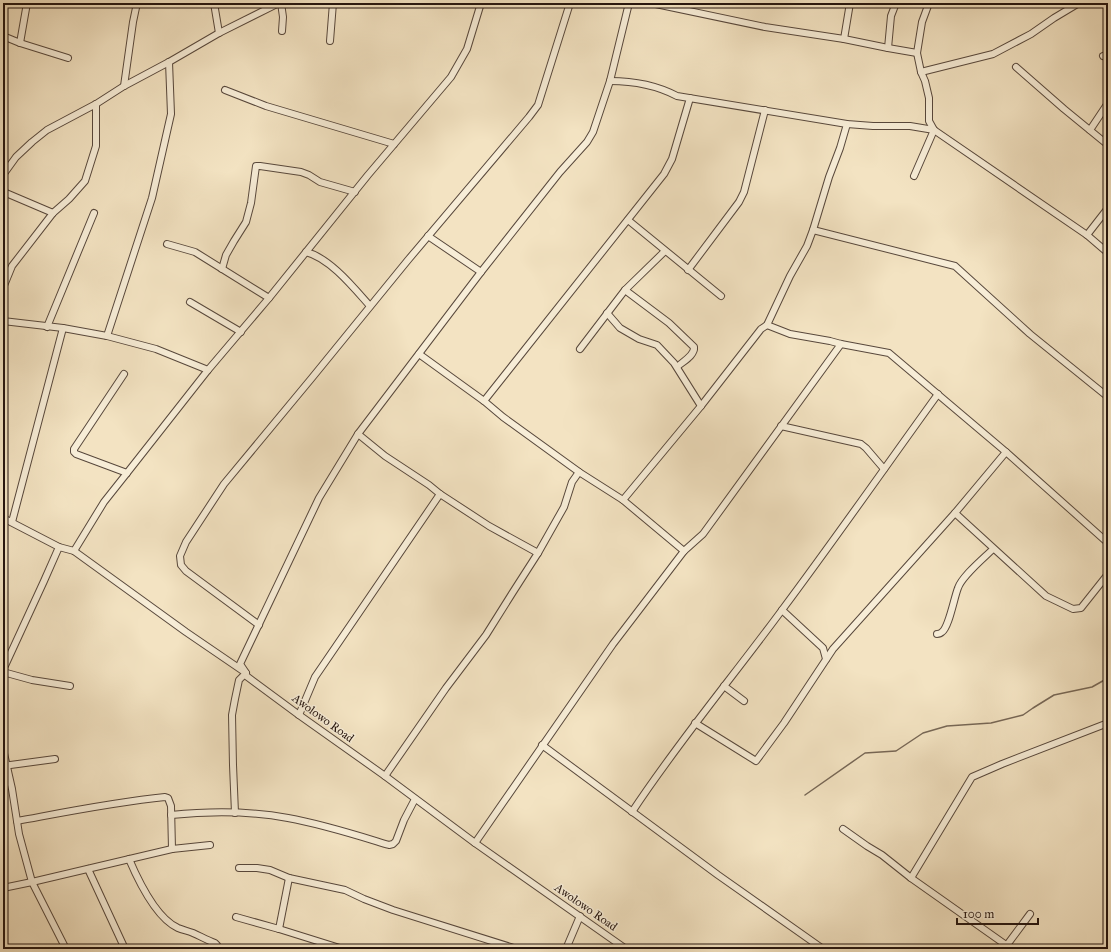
<svg xmlns="http://www.w3.org/2000/svg" width="1111" height="952" font-family="'IM FELL Great Primer',serif">
  <rect width="100%" height="100%" fill="#f3e3c2"/>
  <filter id="stains"><feTurbulence type="fractalNoise" baseFrequency=".005" numOctaves="4"/><feColorMatrix values="0 0 0 0 .2 0 0 0 0 .09 0 0 0 0 .02 0 0 0 .5 -.17"/></filter>
  <radialGradient id="worn" r=".72"><stop offset=".6" stop-color="#630" stop-opacity="0"/><stop offset="1" stop-color="#630" stop-opacity=".3"/></radialGradient>
  <g fill="none" stroke-linecap="round" stroke-linejoin="round">
    <path stroke="#776756" stroke-width="1.5" d="M805,795L865,753L896,751L923,733L947,726L991,723L1023,715L1033,708L1054,695L1092,687L1108,678"/>
    <g stroke="#58483c" stroke-width="8">
      <g id="street">
        <path d="M214,3L219,33"/>
        <path d="M281,3L283,17L282,31"/>
        <path d="M389,3L481,4"/>
        <path d="M651,3L765,27L844,39L888,48L917,53"/>
        <path d="M929,3L922,22L917,53L921,72L925,81L929,98V121L934,130L1087,235L1108,253"/>
        <path d="M3,36L20,43L68,58"/>
        <path d="M844,39L850,3"/>
        <path d="M330,41L333,3"/>
        <path d="M20,43L27,3"/>
        <path d="M888,48L891,16L896,3"/>
        <path d="M1103,56L1108,54"/>
        <path d="M1016,67L1064,109L1108,145"/>
        <path d="M921,72L993,54L1031,34L1054,18L1079,3"/>
        <path d="M610,81C633,81 656,85 677,96L847,124L873,126H910L934,130L914,176"/>
        <path d="M124,86L133,22L137,3"/>
        <path d="M225,90L266,106L394,144"/>
        <path d="M1090,130L1108,103"/>
        <path d="M3,175L16,157L32,142L47,130L96,104L124,86L169,62L219,33L279,3"/>
        <path d="M6,193L53,213"/>
        <path d="M628,220L721,296"/>
        <path d="M813,230L955,266L1030,334L1108,397"/>
        <path d="M1087,235L1108,208"/>
        <path d="M428,236L481,272"/>
        <path d="M167,244L195,252L269,298"/>
        <path d="M306,252C330,258 354,288 370,306"/>
        <path d="M222,269L226,255L234,241L246,222L251,203L256,166H260L301,172L309,175L320,182L355,192"/>
        <path d="M688,270L739,202L744,192L765,110"/>
        <path d="M3,288L12,266L53,213L69,199L85,181L96,146V104"/>
        <path d="M625,290L669,323L694,347C695,355 684,361 678,366"/>
        <path d="M190,302L241,332"/>
        <path d="M607,313L620,328L639,339L657,345L674,363L701,406"/>
        <path d="M3,321L63,328L107,336L156,349L208,370"/>
        <path d="M767,325L790,334L830,341L841,344L889,353L1006,452L1108,543"/>
        <path d="M47,327L94,213"/>
        <path d="M107,336L152,198L171,114L169,62"/>
        <path d="M580,349L625,290L665,251"/>
        <path d="M419,354L484,401L503,417L579,472L623,500L684,551"/>
        <path d="M124,374L74,449V452L76,454L127,473"/>
        <path d="M484,401L664,174L672,159L690,98"/>
        <path d="M781,426L861,444L866,448L884,469"/>
        <path d="M358,434L385,456L429,485L440,494L489,526L538,553"/>
        <path d="M623,500L701,406L761,329L767,325L790,276L807,246L813,230L829,177L840,148L847,124"/>
        <path d="M955,513L1046,596L1073,609L1081,608L1108,574"/>
        <path d="M3,518L59,547L74,551L186,632L246,673L245,675L299,715L385,776L475,843L626,949"/>
        <path d="M12,522L63,328"/>
        <path d="M74,551L104,502L127,473L208,370L269,298L368,175L451,77L467,49L481,3"/>
        <path d="M782,610L823,648L826,659"/>
        <path d="M259,625L186,571L181,565L180,556L186,542L224,484L311,379L408,260L529,117L538,105L570,3"/>
        <path d="M937,634C938,634 941,633 942,632C949,627 954,598 958,588C962,576 984,558 993,549"/>
        <path d="M3,670L44,581L59,547"/>
        <path d="M3,672L32,680L70,686"/>
        <path d="M724,686L744,701"/>
        <path d="M299,715L315,677L440,494"/>
        <path d="M695,723L756,761L784,723L833,649L955,513L1006,452"/>
        <path d="M542,745L718,875L823,949"/>
        <path d="M3,749L12,789L19,834L32,882L66,949"/>
        <path d="M3,766L55,759"/>
        <path d="M385,776L446,688L486,635L513,592L538,553L564,507L572,482L579,472"/>
        <path d="M632,812C678,742 732,678 782,610C835,539 886,466 938,394"/>
        <path d="M235,813L233,765L232,715L235,699L239,680L246,673L240,664L319,498L358,434L481,272L560,172L587,142L593,132L610,81L629,3"/>
        <path d="M171,815C210,811 250,811 288,818C322,824 356,835 389,845L393,844L396,841L404,820L415,799"/>
        <path d="M17,821C66,812 115,802 165,797L168,798L171,806L172,849"/>
        <path d="M843,829L867,846L882,855L911,878L1006,945"/>
        <path d="M475,843L613,644L684,551L703,534L841,344"/>
        <path d="M129,859C138,880 156,918 178,928C183,930 188,931 193,933C200,936 207,940 215,943L217,945L218,949"/>
        <path d="M239,868H257L270,870L289,878L345,890L364,899L393,910L517,949"/>
        <path d="M88,869L125,949"/>
        <path d="M911,878L972,777L1002,764L1108,723"/>
        <path d="M3,888L32,882L172,849L210,845"/>
        <path d="M236,917L279,929L343,949"/>
        <path d="M279,929L289,878"/>
        <path d="M566,949L580,916"/>
        <path d="M1004,949L1030,914"/>
      </g>
    </g>
    <use href="#street" stroke="#f7edd7" stroke-width="6"/>
  </g>
  <g text-anchor="middle" dominant-baseline="central" stroke-width="3" stroke-linejoin="round" paint-order="stroke">
    <g font-size="12" fill="#25150f" stroke="#f7edd7">
      <text transform="translate(323 718) rotate(36)">Awolowo Road</text>
      <text transform="translate(586 907) rotate(35)">Awolowo Road</text>
    </g>
  </g>
  <rect width="1111" height="952" fill="none" stroke="#f3e3c2" stroke-width="16"/>
  <rect x="4" y="4" width="1103" height="944" fill="none" stroke="#25150f" stroke-width="2"/>
  <rect x="8" y="8" width="1095" height="936" fill="none" stroke="#25150f"/>
  <path d="M957 918v6h81v-6" fill="none" stroke="#25150f" stroke-width="2"/>
  <text x="963" y="918" font-size="12" fill="#25150f" stroke="#f7edd7" stroke-width="3" paint-order="stroke">100 m</text>
  <rect width="100%" height="100%" filter="url(#stains)"/>
  <rect width="100%" height="100%" fill="url(#worn)"/>
</svg>
